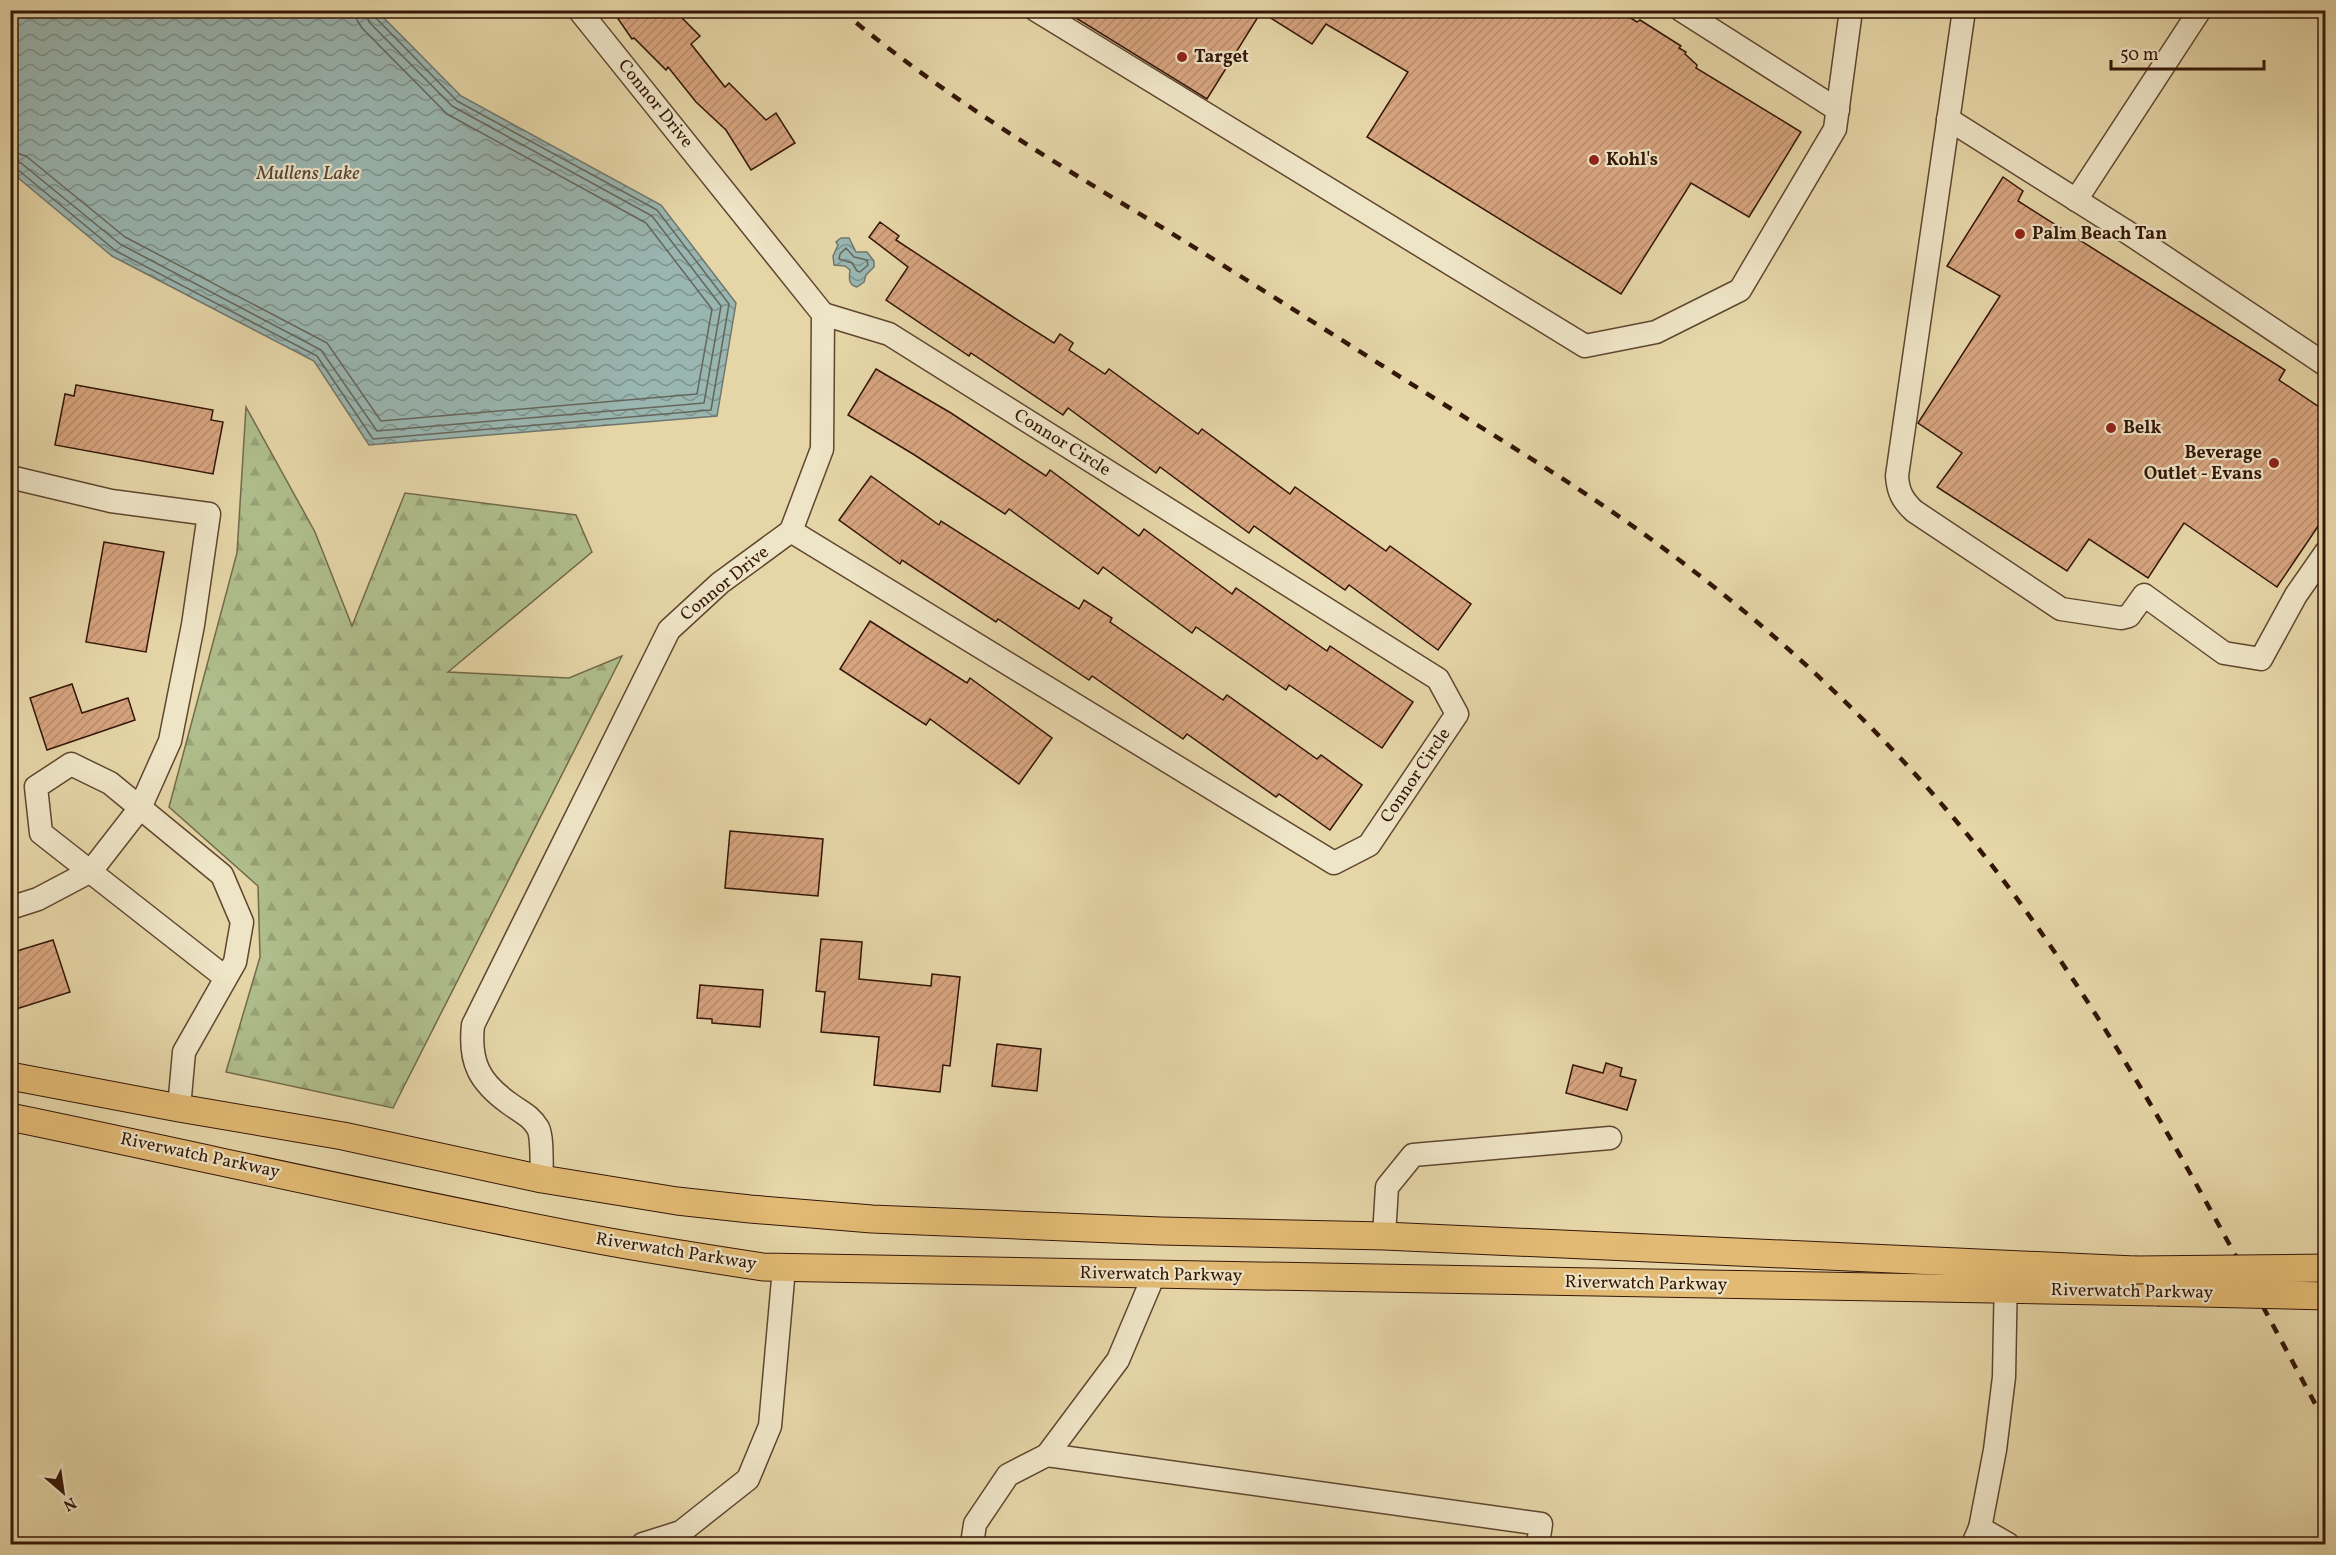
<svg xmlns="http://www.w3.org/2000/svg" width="2336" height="1555" font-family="Vollkorn,serif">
  <defs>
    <pattern id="forest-firs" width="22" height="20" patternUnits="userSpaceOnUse" patternTransform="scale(1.5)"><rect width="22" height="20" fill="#afbe8c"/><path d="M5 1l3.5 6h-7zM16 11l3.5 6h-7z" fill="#97a377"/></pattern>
    <pattern id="water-waves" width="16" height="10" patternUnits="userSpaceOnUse" patternTransform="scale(1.5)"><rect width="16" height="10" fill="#99b6b1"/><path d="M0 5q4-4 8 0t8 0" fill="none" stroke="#7e938e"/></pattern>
    <pattern id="building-hatch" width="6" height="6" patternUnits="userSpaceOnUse" patternTransform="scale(1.5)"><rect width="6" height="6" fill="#d6a47f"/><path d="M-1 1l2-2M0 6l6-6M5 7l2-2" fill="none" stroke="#b88c6c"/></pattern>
  </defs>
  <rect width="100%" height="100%" fill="#e5d5a7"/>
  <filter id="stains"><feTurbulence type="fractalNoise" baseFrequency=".00333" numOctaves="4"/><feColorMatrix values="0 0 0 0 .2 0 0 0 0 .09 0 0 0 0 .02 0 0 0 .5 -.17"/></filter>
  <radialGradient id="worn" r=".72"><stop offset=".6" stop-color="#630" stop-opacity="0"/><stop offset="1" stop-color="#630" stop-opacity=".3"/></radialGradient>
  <path fill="url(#forest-firs)" stroke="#726a4a" stroke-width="1.5" d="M246,407L315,532L352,626L405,493L576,515L592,552L448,672L569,678L622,656L393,1108L226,1072L260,957L258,886L169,807L237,553Z"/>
  <g fill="url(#water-waves)" stroke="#71766d" stroke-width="1.5">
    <path d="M10,11H377L461,96L661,205L736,303L717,416L369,445L314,361L112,256L11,172Z"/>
    <path d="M841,238H849L856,252H867L874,261V267L866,275L864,282L857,287C848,285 849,278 850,270L845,266L834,265L833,256L838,245L836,242Z"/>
  </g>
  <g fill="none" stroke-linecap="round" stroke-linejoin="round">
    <g stroke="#66665c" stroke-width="1.5">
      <path d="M10,151L26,156L125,237L327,343L381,421L697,394L712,309L646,223L447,114L362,28L357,20L356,10"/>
      <path d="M10,160L21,163L120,244L321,350L377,431L704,403L721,306L652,216L452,106L369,22L365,10"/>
      <path d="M10,168L17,169L116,251L317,356L373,439L711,410L729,304L657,210L457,101L375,17L373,10"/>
      <path d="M846,248L854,257L867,260L868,265L860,272L857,271L852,263L839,259L840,254Z"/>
    </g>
  </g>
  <g fill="url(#building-hatch)" stroke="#341607" stroke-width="1.5">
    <path d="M612,10H674L700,36L691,44L725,87L729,83L766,120L776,113L795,143L751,170L726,130L696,102L668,67L666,70L634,38L632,39Z"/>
    <path d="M1063,10H1618L1637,22L1640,20L1681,46L1679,48L1686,52L1685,54L1697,65L1696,68L1801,132L1749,217L1691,183L1621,294L1367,137L1408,72L1326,24L1312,44L1261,12L1207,99Z"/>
    <path d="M2003,177L2023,191L2018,201L2285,370L2279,380L2325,411V516L2277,587L2184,523L2148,578L2089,539L2067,571L1937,487L1962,453L1918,423L2000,296L1947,266Z"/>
    <path d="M880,222L899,236L896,240L1010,315L1054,343L1060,334L1073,343L1069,350L1105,374L1109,369L1198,434L1202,429L1290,494L1295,487L1386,551L1390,546L1471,604L1438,650L1349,585L1345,590L1254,526L1249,533L1160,467L1156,473L1068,408L1063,415L971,353L969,356L886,300L908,267L869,237Z"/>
    <path d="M876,369L951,413L1046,476L1050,470L1139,536L1144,529L1232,594L1236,588L1327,651L1330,646L1413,702L1382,748L1289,685L1286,690L1196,627L1192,633L1103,567L1098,574L1009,509L1005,514L913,454L848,415Z"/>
    <path d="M76,385L213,410L211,420L223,422L213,474L55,445L65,394L74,396Z"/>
    <path d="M871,476L939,525L941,521L1079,609L1084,600L1112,618L1110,622L1223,700L1227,695L1317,759L1321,755L1362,785L1330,830L1279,794L1276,797L1187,734L1183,739L1092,676L1089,680L998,619L996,622L902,560L900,564L839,520Z"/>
    <path d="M104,542L164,552L146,652L86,642Z"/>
    <path d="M870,621L967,683L970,678L1052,738L1019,784L930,719L926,725L840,669Z"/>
    <path d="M72,684L82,713L128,698L135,720L47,750L30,698Z"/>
    <path d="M730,831L823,839L818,896L725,888Z"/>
    <path d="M821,939L862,942L859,979L931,986L932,974L960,977L950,1066L943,1065L940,1092L874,1085L879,1037L821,1032L825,992L816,991Z"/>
    <path d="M53,940L70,992L10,1011V953Z"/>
    <path d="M700,985L763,990L760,1027L712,1023V1019L697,1018Z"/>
    <path d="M997,1044L1041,1049L1037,1091L992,1086Z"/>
    <path d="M1606,1063L1622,1068L1620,1076L1636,1080L1627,1110L1566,1093L1573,1065L1603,1073Z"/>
  </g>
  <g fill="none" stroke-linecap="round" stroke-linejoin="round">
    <g stroke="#60462f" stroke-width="25">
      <g id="minor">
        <path d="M1036,10L1585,346L1656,332L1740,290L1835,129L1851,10"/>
        <path d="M1681,10L1838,110"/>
        <path d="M1964,10L1897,476C1898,491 1902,500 1914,511L2061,609L2121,618L2129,616L2144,595L2224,653L2261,659L2296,595L2326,552"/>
        <path d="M1948,119L2124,230L2326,365"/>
        <path d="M2076,200L2200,10"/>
        <path d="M10,477L111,501L209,514L193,625L170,741L140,808L91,871L38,899L10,908"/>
        <path d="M791,531L1334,863L1369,845L1457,714L1438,679L889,334L823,314"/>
        <path d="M179,1108L184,1052L235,962L242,922L222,875L110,783L71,764L36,787L41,833L226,978"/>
        <path d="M542,1179C541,1167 543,1138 538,1128C531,1116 521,1112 510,1104C479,1082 469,1062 473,1025L669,630L720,583L791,531L822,449L823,314L579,10"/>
        <path d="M1384,1236L1387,1187L1413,1155L1610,1138"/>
        <path d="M1047,1455L1541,1524L1538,1544"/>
        <path d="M1980,1528L2008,1544"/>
        <path d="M643,1544L681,1532L748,1479L770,1426L784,1268"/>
        <path d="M972,1544L975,1524L1008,1475L1047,1455L1118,1360L1154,1275"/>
        <path d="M1973,1544L1980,1528L1995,1450L2004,1377L2006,1272"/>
      </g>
    </g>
    <g stroke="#341607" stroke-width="29">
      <g id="major">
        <path d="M10,1076L179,1108L343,1136L542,1179L677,1201L750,1209L872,1219L1161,1231L1384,1236L2135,1270"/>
        <path d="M10,1117C203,1157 395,1201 588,1238C646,1249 704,1258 763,1267L2157,1292"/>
      </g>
    </g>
    <use href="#minor" stroke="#eee4c6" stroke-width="22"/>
    <use href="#major" stroke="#e2ba74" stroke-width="27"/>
    <path stroke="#341607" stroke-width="4.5" stroke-dasharray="10 10" stroke-linecap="butt" d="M841,10C940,94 1052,161 1163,228C1249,281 1335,336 1421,390C1501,440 1583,489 1659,545C1797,646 1923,768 2023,907C2140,1069 2231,1248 2326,1424"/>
    <g stroke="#341607" stroke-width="29" stroke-linecap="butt">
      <g id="major-bridge">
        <path d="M2135,1270L2326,1268"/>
        <path d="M2157,1292L2326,1296"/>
      </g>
    </g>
    <use href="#major-bridge" stroke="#e2ba74" stroke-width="27"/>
  </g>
  <g fill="#8f2418" stroke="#eee4c6" stroke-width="2">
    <circle cx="1182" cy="57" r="6"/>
    <circle cx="1594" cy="160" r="6"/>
    <circle cx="2020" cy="234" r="6"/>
    <circle cx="2111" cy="428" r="6"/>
    <circle cx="2274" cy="463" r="6"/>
  </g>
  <g text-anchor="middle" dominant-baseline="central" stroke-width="4.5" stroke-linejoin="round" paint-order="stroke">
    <g font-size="18" font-weight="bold" fill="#341607" stroke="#eee4c6" text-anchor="start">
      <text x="1194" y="57">Target</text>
      <text x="1606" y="160">Kohl's</text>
      <text x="2032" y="234">Palm Beach Tan</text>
      <text x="2123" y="428">Belk</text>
      <text x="2262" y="453" text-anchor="end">Beverage<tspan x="2262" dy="21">Outlet - Evans</tspan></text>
    </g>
    <g font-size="18" fill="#341607" stroke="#eee4c6">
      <text transform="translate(655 104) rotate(51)">Connor Drive</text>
      <text transform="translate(1062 443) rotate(32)">Connor Circle</text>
      <text transform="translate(725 584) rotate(-39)">Connor Drive</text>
      <text transform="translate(1416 776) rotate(-56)">Connor Circle</text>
      <text transform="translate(200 1156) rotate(12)">Riverwatch Parkway</text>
      <text transform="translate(676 1252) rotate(9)">Riverwatch Parkway</text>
      <text transform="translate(1161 1275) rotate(1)">Riverwatch Parkway</text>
      <text transform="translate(1646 1284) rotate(1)">Riverwatch Parkway</text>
      <text transform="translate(2132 1292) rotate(1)">Riverwatch Parkway</text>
    </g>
    <g font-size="20" font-style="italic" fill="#52463a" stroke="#eee4c6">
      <text x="308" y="174">Mullens Lake</text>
    </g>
  </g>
  <rect width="2336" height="1555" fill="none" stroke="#e5d5a7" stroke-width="36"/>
  <rect x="12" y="12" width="2312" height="1531" fill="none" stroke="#341607" stroke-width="3"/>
  <rect x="18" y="18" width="2300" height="1519" fill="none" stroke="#341607" stroke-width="1.5"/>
  <g transform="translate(63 1492) rotate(151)" stroke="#eee4c6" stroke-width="4.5" paint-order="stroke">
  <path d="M0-4.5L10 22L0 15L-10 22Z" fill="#341607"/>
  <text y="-9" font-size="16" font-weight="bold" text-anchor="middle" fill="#341607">N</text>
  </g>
  <path d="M2111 60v9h153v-9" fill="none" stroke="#341607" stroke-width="3"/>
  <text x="2120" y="60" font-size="18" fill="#341607" stroke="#eee4c6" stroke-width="4.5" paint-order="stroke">50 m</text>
  <rect width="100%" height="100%" filter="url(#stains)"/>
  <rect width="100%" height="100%" fill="url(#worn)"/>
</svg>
